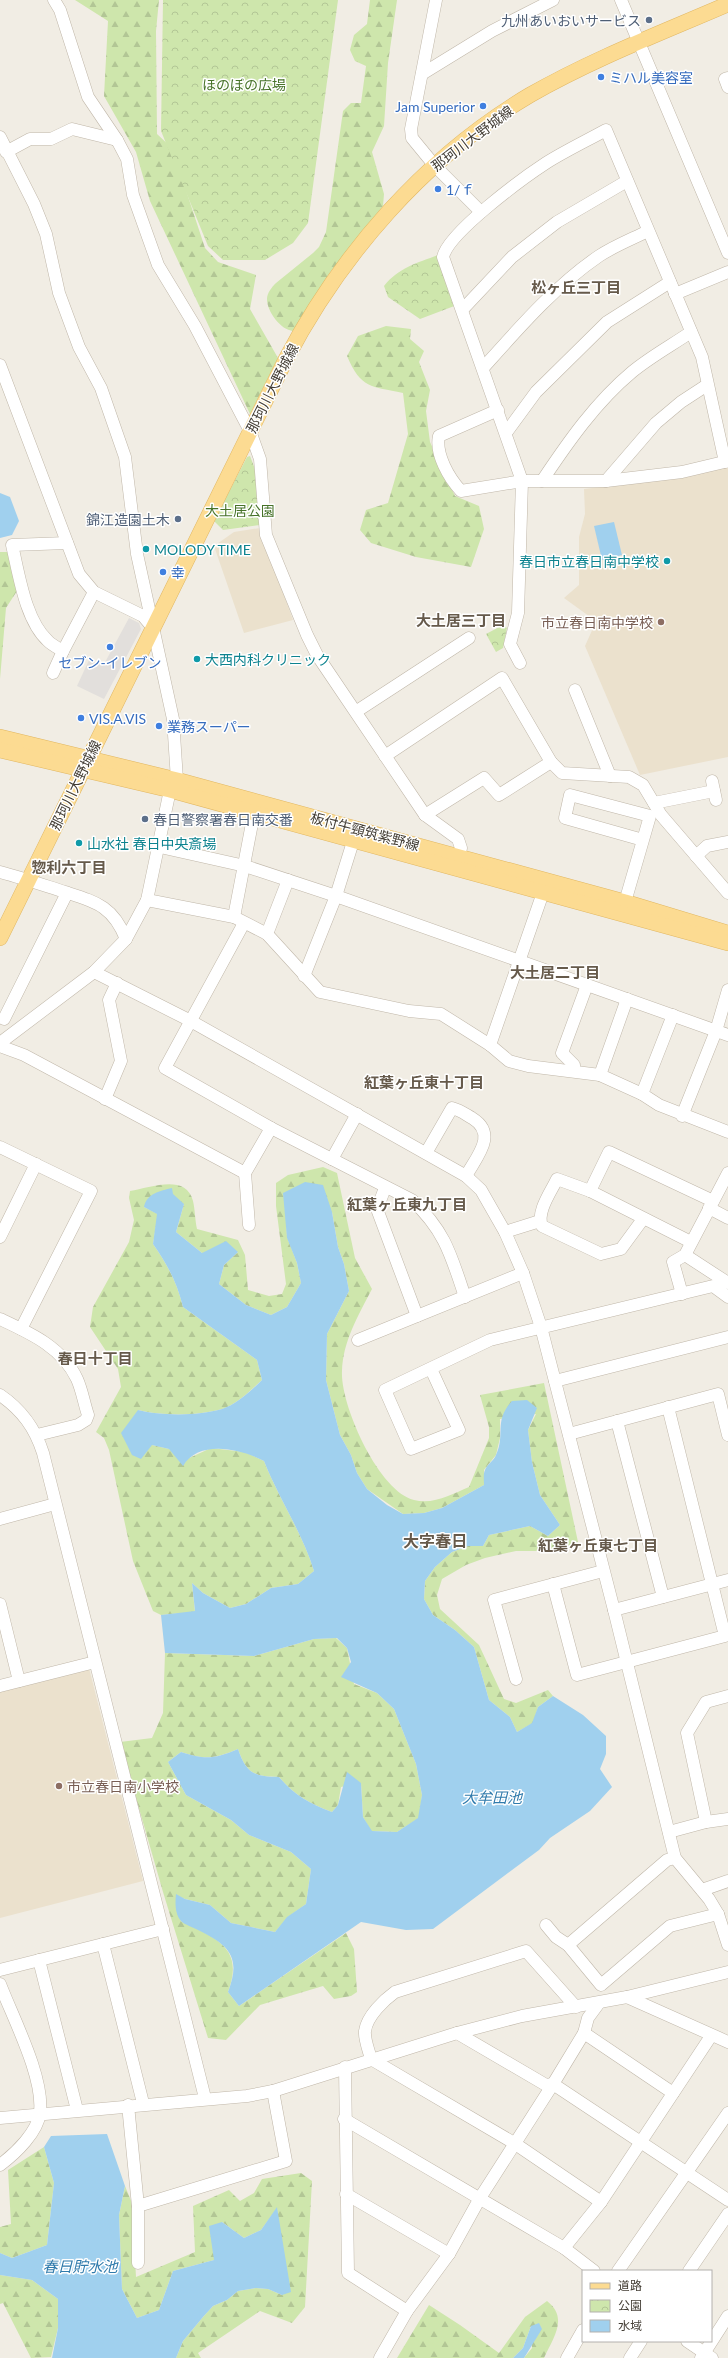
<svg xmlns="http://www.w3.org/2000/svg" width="728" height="2358" font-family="Lato,'Noto Sans JP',sans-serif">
  <defs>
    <pattern id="forest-firs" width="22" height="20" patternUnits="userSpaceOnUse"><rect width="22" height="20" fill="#cee6ac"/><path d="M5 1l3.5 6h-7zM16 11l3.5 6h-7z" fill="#b2c695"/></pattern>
    <pattern id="park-crowns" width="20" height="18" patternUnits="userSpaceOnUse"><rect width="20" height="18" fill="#cee6ac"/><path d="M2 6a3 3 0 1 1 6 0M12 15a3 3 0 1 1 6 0" fill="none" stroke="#b2c695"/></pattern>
  </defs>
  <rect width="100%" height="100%" fill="#f1ede4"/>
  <g fill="#ebe1cd">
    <path d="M728,466V757L640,775L585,646L594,626L593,619L564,598L579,585V537L585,514L584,489L685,477Z"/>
    <path d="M260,528L293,620L244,633L214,546L234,532Z"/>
    <path d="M89,1668L143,1881L0,1918V1691Z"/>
  </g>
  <g fill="url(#forest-firs)">
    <path d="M75,0H159L156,31L157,134L172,148L205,248L218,262L256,275L250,309L278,358L250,414L150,201L136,152L104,96L108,21Z"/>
    <path d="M370,0H397L388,63L384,126L372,152L384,194L383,206L331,271L293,331C281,330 267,312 267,299C267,293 272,287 276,283L313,253L319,247L326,232L343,111L351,103H361L366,66L355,61L350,50L354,35L367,24Z"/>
    <path d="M386,326L411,329L410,339L424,351L419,362L430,390L426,411L430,442L455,496L479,506L484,529L471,567L416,557L371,543L360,530L366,510L388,503L408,434L403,393C371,386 361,389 347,356L358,336Z"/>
    <path d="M0,552H9L17,591L6,608L0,679Z"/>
    <path d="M323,1167L337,1173L355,1258L372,1289C358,1316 343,1341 342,1371C340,1405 379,1492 414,1500C434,1505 452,1494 469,1487L489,1438V1427L480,1395L544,1383L578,1542L553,1551H516L485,1558L466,1565L442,1579L437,1595L440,1609L479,1645L504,1699L516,1703L548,1690L553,1696L538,1707L533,1723L517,1732L510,1717L489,1700L474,1647L455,1630L433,1615L424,1599L425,1581L435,1567L452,1552L468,1546H483L489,1535L530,1526L548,1536L560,1525L540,1495L532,1462L528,1430L536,1414L500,1419V1438L496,1455L484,1470V1485L442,1508L424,1513L403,1514L367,1489L357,1473L351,1455L340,1435L326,1380L327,1334L349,1291L344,1264L338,1247L332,1212L286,1216L287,1237L297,1263L301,1283L287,1307L271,1315L246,1305L219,1284L224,1265L238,1252L202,1253L176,1232L184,1204L144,1207L158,1214L153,1244C167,1264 177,1282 183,1307L257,1360L262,1380C251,1390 236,1405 222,1409C198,1416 162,1416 138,1410L152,1445L169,1449L187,1459L211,1448L245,1452L264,1461C279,1499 302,1532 314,1571L298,1584L271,1588L246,1604L230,1608L203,1593L192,1583L195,1612L161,1615L153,1611L133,1561L109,1450L104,1438L96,1432L121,1387L118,1369L90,1327L93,1307L129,1242L134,1220L129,1198L130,1191C150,1188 186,1173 193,1201C195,1209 195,1220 197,1229L238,1240L245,1255L248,1290L269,1296L282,1294L286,1284L276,1206V1183L288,1175Z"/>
    <path d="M336,1638L347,1648L354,1684L377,1693L394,1709L416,1764L422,1795L419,1818L397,1832L371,1831L363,1817L361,1783L341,1787L338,1805L332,1812C310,1804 294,1795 279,1777C254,1777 246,1773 238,1749C214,1759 205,1760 181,1752L168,1762L186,1795L231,1820L249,1835L291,1852L311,1869L306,1904L288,1917L275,1932L231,1923L210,1905L185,1899L176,1895L181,1921C215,1938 245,1947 228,1992L239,2006L346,1933L354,1949L357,1992L351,1996L334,1999L323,1986L260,2005L226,2040L208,2038L163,1892L120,1742L152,1738L163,1713L165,1653L254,1656L314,1639Z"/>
    <path d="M44,2147L54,2183L47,2245L12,2258L0,2253V2227L11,2224L8,2170Z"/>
    <path d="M301,2173L312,2181L305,2307L292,2323L260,2311L198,2353L201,2358H176L183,2341L203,2317L213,2306L227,2300L238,2291L256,2288L268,2289L282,2295L277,2208L261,2230L244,2238L222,2222L214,2260L173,2271L159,2310L137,2318L122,2289L119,2215L125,2186L132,2203L136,2277L195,2252L193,2206L229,2190L240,2201L254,2193L262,2179Z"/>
    <path d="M0,2275L32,2280L58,2299V2328L51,2357L31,2358L3,2303L0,2304Z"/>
    <path d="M547,2301C569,2318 553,2338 544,2358H524L532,2348L531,2326L523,2348L513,2358H397L429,2305L460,2325L499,2353L525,2317Z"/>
  </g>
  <g fill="url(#park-crowns)">
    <path d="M163,0H338L308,223L293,243L265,260H223L208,246L161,131Z"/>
    <path d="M438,255L457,305L420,319L388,297L384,286C398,268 417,263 438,255Z"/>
    <path d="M250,456L255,469L260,525L223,530L214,521L247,457Z"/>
    <path d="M503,625L507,628L503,648L496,652L486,634Z"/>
  </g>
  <path fill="#e2dfdc" d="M129,618L139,623L141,629L104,699L77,686L89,660L103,666Z"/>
  <g fill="#a0d0ee">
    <path d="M0,493L10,497L19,521L12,535L0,538Z"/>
    <path d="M614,522L622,555L602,560L594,526Z"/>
    <path d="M305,1182L323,1185L332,1212L338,1247L344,1264L349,1291L327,1334L326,1380L340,1435L351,1455L357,1473L367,1489L387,1505L403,1514L424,1513L442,1508L484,1485C484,1481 483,1474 485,1470C487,1464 494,1461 496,1455C506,1434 493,1422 512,1401L527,1400L537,1408L528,1430L532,1462L540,1495L560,1525L548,1536L530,1526L489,1535L483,1546H468L452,1552L435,1567L425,1581L424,1599L433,1615L455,1630L474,1647L489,1700L510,1717L517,1732L532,1723L538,1707L553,1696L583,1715L606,1736V1754L600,1769L612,1787L590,1811L550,1838L539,1850L433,1929L406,1930L361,1922L239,2006L228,1992C242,1956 228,1945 198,1930C193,1927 185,1925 181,1921C175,1914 175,1903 176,1894L185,1899L210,1905L231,1923L275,1932L287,1917L306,1904L311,1869L291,1852L249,1835L231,1820L186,1795L168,1762L181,1752C206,1760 214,1759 238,1749C246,1773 254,1777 279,1777C294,1795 310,1804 332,1812L338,1805L347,1772L361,1783L363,1817L372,1831L397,1832L418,1818L422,1795L416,1764L394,1709L377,1693L341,1677L351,1662L347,1648L337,1638L314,1639L254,1656L165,1653L161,1615L195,1611L192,1583L203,1593L230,1608L246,1604L271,1588L298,1584L314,1571C302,1532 279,1499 264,1461C241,1449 199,1439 183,1466L169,1449L152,1445L141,1459L132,1455L121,1433L138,1410C162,1416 198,1416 222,1409C236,1405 252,1390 262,1380L257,1360L183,1307C177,1282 167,1264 153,1244L157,1214L144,1207C147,1193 160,1191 172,1188L173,1194L184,1204L176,1232L202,1253L226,1241L238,1252L224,1265L219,1284L246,1305L271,1315L287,1307L301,1283L297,1263L287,1238L283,1193Z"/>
    <path d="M107,2134L125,2186L119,2215L122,2289L137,2318L159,2310L173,2271L214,2260L209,2226L222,2222L244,2238L261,2230L277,2207L291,2292L282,2295L268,2289L256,2288L238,2291L227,2300L213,2306L203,2317L183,2341L176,2358H52L58,2328V2299L32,2280L0,2275V2253L12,2258L47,2245L54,2183L44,2147L51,2136Z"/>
    <path d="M539,2323L542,2329L524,2358H513L523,2348L531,2326Z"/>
  </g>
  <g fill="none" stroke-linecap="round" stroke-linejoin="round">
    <g stroke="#c0b7a9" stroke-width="13">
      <g id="minor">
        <path d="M54,0L60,10L88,97L117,140L127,159L133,195L158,265L195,326L250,431L260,459L266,535L307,635L317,655L425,815L458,839L461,848L459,857"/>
        <path d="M436,0L411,129L412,138L435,166L481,212"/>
        <path d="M621,0L728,253"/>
        <path d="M422,74L492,31L553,0"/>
        <path d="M728,78L725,79L728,87"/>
        <path d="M0,137L34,204L46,234L59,293L79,347L101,388L125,457L137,554L173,719L177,780"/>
        <path d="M6,152L30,139H51L72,129L117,140"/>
        <path d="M675,294L728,272"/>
        <path d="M463,309L512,257L557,222L627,181"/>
        <path d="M0,365L79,574L94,592L143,616L153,628"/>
        <path d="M483,368C518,329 555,286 599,256C614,246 632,239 648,231"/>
        <path d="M498,410L439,436C435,454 449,478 461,491L522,481H606L682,472L728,461"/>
        <path d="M506,433L536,392L607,322L670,282"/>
        <path d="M542,481C568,442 596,402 632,372C650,357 672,345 691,332"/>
        <path d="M606,481L656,423L681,402L707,385"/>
        <path d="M67,543L12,545C19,574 25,620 48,641C52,645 58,648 63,651L94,592"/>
        <path d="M520,663L510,644L518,613L522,481L443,257C448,233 523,178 546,163C565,151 586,141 606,130L702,357L725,462"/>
        <path d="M53,673L63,651"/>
        <path d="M575,690L610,776"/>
        <path d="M357,711L469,638"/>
        <path d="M385,756L502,678L551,762L499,795L484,778L425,815"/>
        <path d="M551,762L562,773L629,777L643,785L661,815L728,893"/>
        <path d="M712,781L716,800"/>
        <path d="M654,803L714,791"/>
        <path d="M160,847L245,866L336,896L728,1035"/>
        <path d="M696,856L707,846L728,842"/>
        <path d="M0,872C23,878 43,885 65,892C96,902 113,906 126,939"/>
        <path d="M147,900L234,917L267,934L320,992L409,1011L441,1014L490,1045L509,1061L528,1066L600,1075L642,1094L659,1105L728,1132"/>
        <path d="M625,902L650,816L570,795L565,818L643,840"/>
        <path d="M234,917L254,813"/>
        <path d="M244,923L165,1068L271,1128L412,1200C445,1231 451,1255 465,1297"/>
        <path d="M267,934L288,880"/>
        <path d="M94,972L189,1020L466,1176L481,1190L505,1232L523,1273L541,1327L614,1610L675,1858L709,1899L718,1914L728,1945"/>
        <path d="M304,976L336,896L356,832"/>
        <path d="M4,1019L67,893"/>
        <path d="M0,1043L94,972L126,939L147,900L170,790"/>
        <path d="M490,1045L546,884"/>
        <path d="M0,1046L24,1055L245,1173L271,1128"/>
        <path d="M574,1071V1065L562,1053L587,985"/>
        <path d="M600,1075L627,999"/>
        <path d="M642,1094L673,1015"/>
        <path d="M105,1099L121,1061L109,1000L117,983"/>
        <path d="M682,1116L716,1031L728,990"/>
        <path d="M0,1147L91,1191L21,1329"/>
        <path d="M426,1153L452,1108C460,1110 465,1114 472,1118C498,1134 477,1156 466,1176"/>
        <path d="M332,1159L357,1114"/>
        <path d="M245,1173L249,1225"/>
        <path d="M385,1188L377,1209L417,1316"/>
        <path d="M590,1191L609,1152L713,1201"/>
        <path d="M709,1208L728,1218"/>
        <path d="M643,1219L621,1249L601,1254L542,1226C536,1212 551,1192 557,1179L590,1191L691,1242"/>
        <path d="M505,1232L540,1221"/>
        <path d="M0,1237L36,1164"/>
        <path d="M685,1255L728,1283"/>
        <path d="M682,1294L673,1262L685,1255L728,1173"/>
        <path d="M0,1319C30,1333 62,1347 77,1379C82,1390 84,1403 88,1415L86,1420L78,1425L37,1435"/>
        <path d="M358,1340L523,1273"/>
        <path d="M431,1369L459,1430L411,1449L385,1390L490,1340L713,1286L728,1297"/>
        <path d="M555,1381L728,1337"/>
        <path d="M0,1395C22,1410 35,1428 43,1453L205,2098"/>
        <path d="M617,1421L663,1597"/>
        <path d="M569,1434L718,1394L728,1435"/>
        <path d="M0,1519L55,1504"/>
        <path d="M553,1584L577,1675L725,1636L668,1407"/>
        <path d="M0,1604L19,1681"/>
        <path d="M614,1610L728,1580"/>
        <path d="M516,1679L494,1600L603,1571"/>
        <path d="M0,1686L95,1662"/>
        <path d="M706,1822L687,1733L706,1702L728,1696"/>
        <path d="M669,1832L706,1822L728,1819"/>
        <path d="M675,1858L667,1860L568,1945L601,1985L670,1926L718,1914"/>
        <path d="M702,1890L728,1881"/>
        <path d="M546,1925L556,1937L568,1945"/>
        <path d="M103,1944L143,2103"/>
        <path d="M39,1960L77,2110"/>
        <path d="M0,1970L163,1929"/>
        <path d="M0,1984C13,2018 44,2077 40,2112C38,2132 16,2153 0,2165"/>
        <path d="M627,1997L728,2042"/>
        <path d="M576,2007L526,1951L395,1992C384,2000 367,2016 365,2031C364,2039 369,2051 371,2059L514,2143L601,2202"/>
        <path d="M457,2033L546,2085L553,2084L728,2200"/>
        <path d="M584,2033L673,2093"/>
        <path d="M345,2067L348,2273L407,2311"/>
        <path d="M128,2105L138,2206V2263"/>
        <path d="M0,2118L247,2096L273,2091L457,2033L522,2016L627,1997L728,1972"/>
        <path d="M344,2119L564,2248L594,2271"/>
        <path d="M346,2194L449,2254"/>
        <path d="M138,2206L286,2161L273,2091"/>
        <path d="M564,2248L601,2202L711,2036"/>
        <path d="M618,2271L728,2113"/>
        <path d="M689,2271L728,2214"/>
        <path d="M687,2341L712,2358"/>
        <path d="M380,2358L407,2311L449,2254L480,2198L553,2084L584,2033L588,2018L599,2003"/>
        <path d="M567,2358L583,2330"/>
        <path d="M630,2358L641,2341"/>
        <path d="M701,2358L728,2316"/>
      </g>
    </g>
    <g stroke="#e1b762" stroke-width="16">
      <g id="major">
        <path d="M0,737L177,780L625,902L728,933"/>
        <path d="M0,750L170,790L728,943"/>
        <path d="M0,938L285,361C341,254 425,157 530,95C593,59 661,33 728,4"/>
      </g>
    </g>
    <use href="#minor" stroke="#fff" stroke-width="12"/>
    <use href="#major" stroke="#fcdb92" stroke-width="15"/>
  </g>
  <g fill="#5c6f8a" stroke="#fff" stroke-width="1.5">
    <circle cx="649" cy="20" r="4"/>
    <circle cx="178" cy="519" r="4"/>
    <circle cx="145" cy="819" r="4"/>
  </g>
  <g fill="#3f7fe0" stroke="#fff" stroke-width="1.5">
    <circle cx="601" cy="77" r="4"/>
    <circle cx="483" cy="106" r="4"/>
    <circle cx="438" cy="189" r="4"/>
    <circle cx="163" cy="572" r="4"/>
    <circle cx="110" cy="647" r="4"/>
    <circle cx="81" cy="718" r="4"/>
    <circle cx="159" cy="726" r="4"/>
  </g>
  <g fill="#0f9aa8" stroke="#fff" stroke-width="1.5">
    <circle cx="146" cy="549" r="4"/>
    <circle cx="667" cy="561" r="4"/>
    <circle cx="197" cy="659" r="4"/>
    <circle cx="79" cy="843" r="4"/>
  </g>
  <g fill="#8d6e63" stroke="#fff" stroke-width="1.5">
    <circle cx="661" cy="622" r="4"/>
    <circle cx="59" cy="1786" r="4"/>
  </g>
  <g text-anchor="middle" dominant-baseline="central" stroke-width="3" stroke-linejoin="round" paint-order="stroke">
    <g font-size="14" fill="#4e5e75" stroke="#fff" text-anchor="end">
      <text x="641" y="20">九州あいおいサービス</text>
      <text x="170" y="519">錦江造園土木</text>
      <text x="153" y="819" text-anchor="start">春日警察署春日南交番</text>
    </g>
    <g font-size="14" fill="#366cbe" stroke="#fff" text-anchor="start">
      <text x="609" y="77">ミハル美容室</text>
      <text x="475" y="106" text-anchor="end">Jam Superior</text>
      <text x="446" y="189">1/ｆ</text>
      <text x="171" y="572">幸</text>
      <text x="110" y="662" text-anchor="middle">セブン-イレブン</text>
      <text x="89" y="718">VIS.A.VIS</text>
      <text x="167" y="726">業務スーパー</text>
    </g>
    <g font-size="14" fill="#477329" stroke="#fff">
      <text x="244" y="84">ほのぼの広場</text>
      <text x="240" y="510">大土居公園</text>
    </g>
    <g font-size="14" fill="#433d34" stroke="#fff">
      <text transform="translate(472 138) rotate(-37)">那珂川大野城線</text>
      <text transform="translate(272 388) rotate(-63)">那珂川大野城線</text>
      <text transform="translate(75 785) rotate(-64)">那珂川大野城線</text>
      <text transform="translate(365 831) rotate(15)">板付牛頸筑紫野線</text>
    </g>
    <g font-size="14" fill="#0d838f" stroke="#fff" text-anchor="start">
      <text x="154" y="549">MOLODY TIME</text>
      <text x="659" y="561" text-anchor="end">春日市立春日南中学校</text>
      <text x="205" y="659">大西内科クリニック</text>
      <text x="87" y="843">山水社 春日中央斎場</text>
    </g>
    <g font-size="14" fill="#785e54" stroke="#fff" text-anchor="end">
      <text x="653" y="622">市立春日南中学校</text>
      <text x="67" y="1786" text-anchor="start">市立春日南小学校</text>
    </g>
    <g font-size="15" font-weight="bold" fill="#665a4b" stroke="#fff">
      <text x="576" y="287">松ヶ丘三丁目</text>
      <text x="461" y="620">大土居三丁目</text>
      <text x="69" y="867">惣利六丁目</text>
      <text x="555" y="972">大土居二丁目</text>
      <text x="424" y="1082">紅葉ヶ丘東十丁目</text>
      <text x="407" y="1204">紅葉ヶ丘東九丁目</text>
      <text x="95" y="1358">春日十丁目</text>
      <text x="598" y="1545">紅葉ヶ丘東七丁目</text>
    </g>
    <g font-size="15" font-style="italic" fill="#307bac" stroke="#fff">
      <text x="492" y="1797">大牟田池</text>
      <text x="80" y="2266">春日貯水池</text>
    </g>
    <g font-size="16" font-weight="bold" fill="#665a4b" stroke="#fff">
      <text x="435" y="1540">大字春日</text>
    </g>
  </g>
  <rect x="582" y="2270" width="130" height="72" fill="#ffffff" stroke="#b4b1ae"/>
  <rect x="590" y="2283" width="20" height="6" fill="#fcdb92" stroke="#b4b1ae"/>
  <text x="618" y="2290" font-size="12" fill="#433d34">道路</text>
  <rect x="590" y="2300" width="20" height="12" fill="url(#park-crowns)" stroke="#b4b1ae"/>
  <text x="618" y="2310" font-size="12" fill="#433d34">公園</text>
  <rect x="590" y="2320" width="20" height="12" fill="#a0d0ee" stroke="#b4b1ae"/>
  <text x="618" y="2330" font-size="12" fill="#433d34">水域</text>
</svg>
